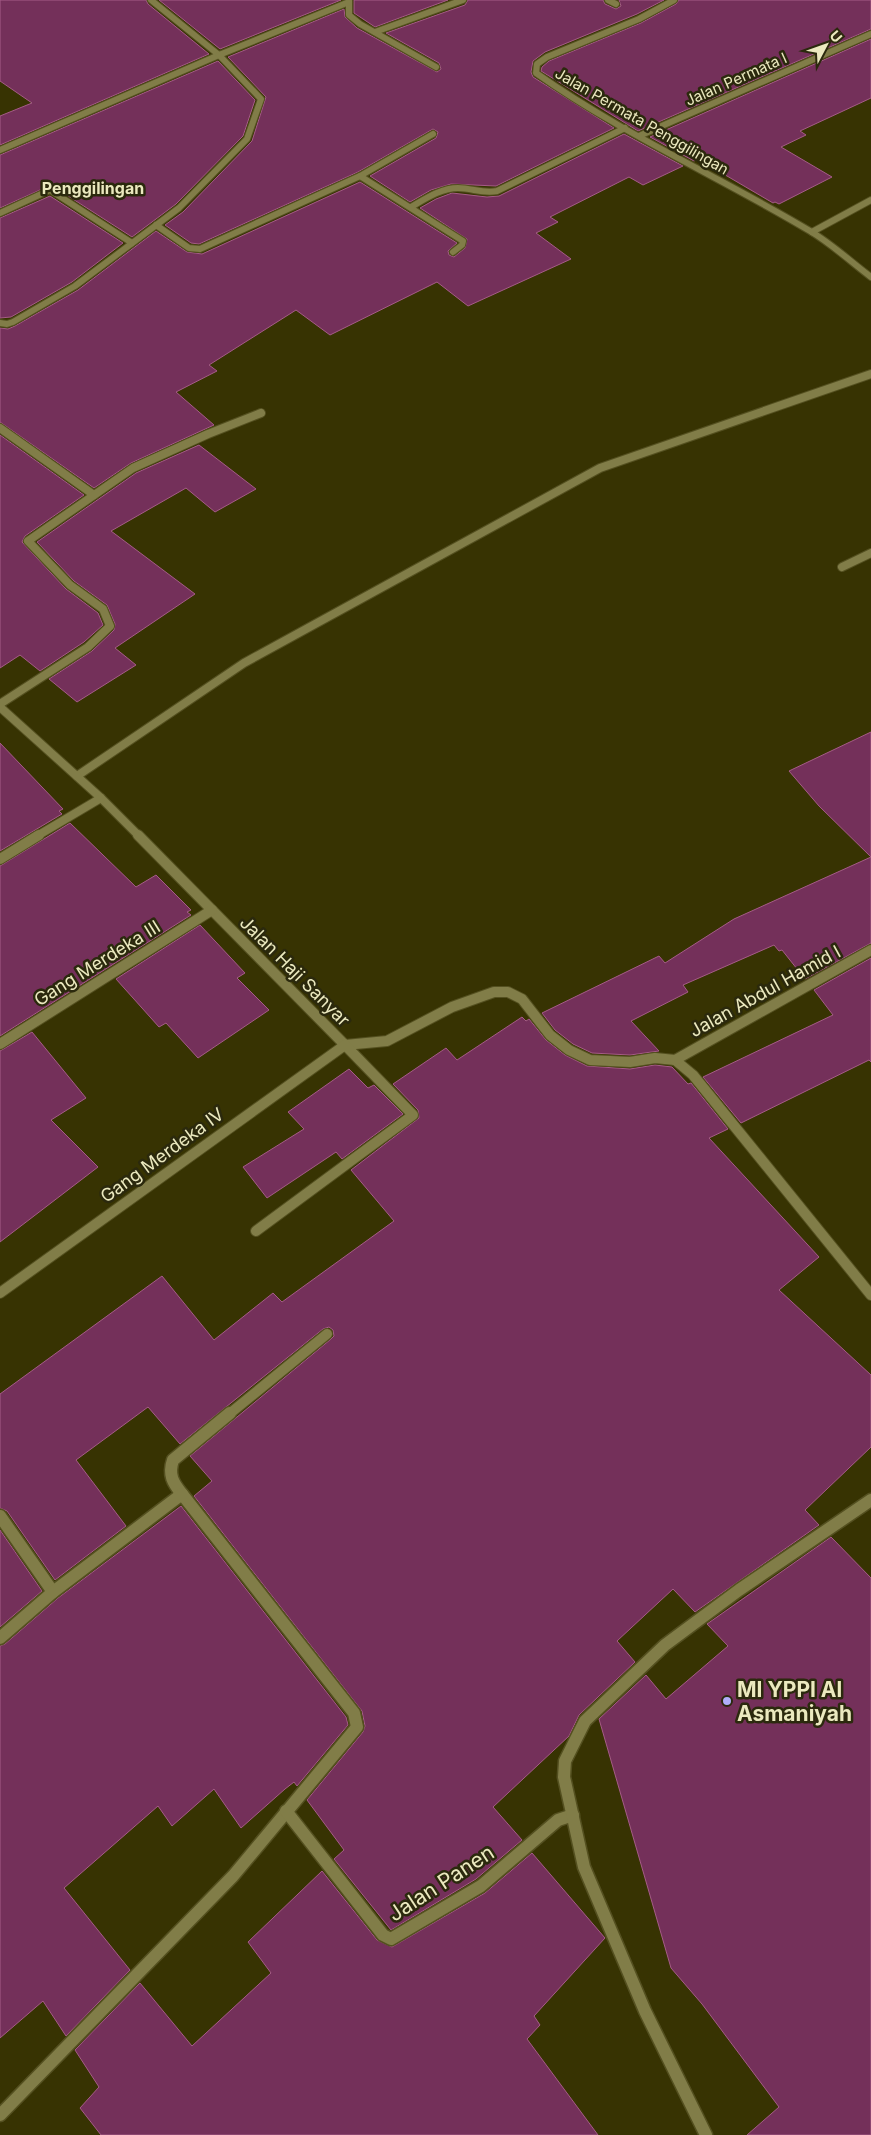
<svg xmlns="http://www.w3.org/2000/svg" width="871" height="2135" font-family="Inter,sans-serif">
  <rect width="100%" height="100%" fill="#373302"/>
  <g fill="#74305a" stroke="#a55c87">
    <path d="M0,0H146L148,4L209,54L0,145V116L32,103L0,81Z"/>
    <path d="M159,0H341L220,49Z"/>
    <path d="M354,0H448L375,27L354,13Z"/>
    <path d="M468,0H603L605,4L616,9L621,6L619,0H664L637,14L545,52L533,61L531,72L533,77L614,128L496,186L451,184L431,190L410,202L370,176L436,138L438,132L433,129L358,172L199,244L191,243L165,225L183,212L252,141L266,97L228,57L344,9L345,17L357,28L437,72L441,69L439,63L386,33L465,5Z"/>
    <path d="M679,0H871V29L638,131L541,71L542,67L549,61L641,23L676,4Z"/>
    <path d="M871,39V98L800,131L806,135L781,147L832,177L779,204L775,202L773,203L698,159L694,161L650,137Z"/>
    <path d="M218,61L255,100L243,136L176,204L132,237L51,185L0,208V155Z"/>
    <path d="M624,134L683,166L643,185L629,177L550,217L558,222L536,233L571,259L468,306L437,282L330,335L296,310L209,365L217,371L176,392L214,425L131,463L94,488L0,422V328L8,329L15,326L78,290L156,231L187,252L202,254L360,182L457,243L448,251L449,255L454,257L465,248L467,239L420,208L436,199L452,193L487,197L499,196Z"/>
    <path d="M50,196L123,243L72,282L11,317L0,318V218Z"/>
    <path d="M0,435L84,495L25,536L22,542L66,589L98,613L103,625L84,642L40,671L20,655L0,668Z"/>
    <path d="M199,445L256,489L215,512L186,488L111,531L195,594L115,648L136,665L77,702L49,679L92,651L114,630L115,624L107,605L74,581L37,542L136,473Z"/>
    <path d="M871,732V943L805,979L782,950L779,951L774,945L683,985L688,992L631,1021L659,1051L630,1055L592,1053L573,1044L555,1030L542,1013L659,956L665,963L734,919L871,857L819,806L789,771Z"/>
    <path d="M0,743L63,809L59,811L62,814L0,851Z"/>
    <path d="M70,823L136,887L156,875L191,910L187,912L191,915L0,1036V866Z"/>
    <path d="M200,925L245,973L237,978L269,1010L198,1058L166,1023L159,1027L116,979Z"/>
    <path d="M871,958V1062L869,1060L741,1123L703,1077L833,1015L814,990Z"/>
    <path d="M522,1017L526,1021L529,1019L546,1040L565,1055L587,1066L630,1069L655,1065L672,1067L688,1084L691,1083L728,1129L709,1138L819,1257L779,1290L871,1375V1447L805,1510L819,1525L695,1612L673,1589L617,1641L635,1662L579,1715L569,1736L493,1807L522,1840L476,1879L391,1930L334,1859L344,1850L307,1800L363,1732L365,1726L362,1711L194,1496L212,1481L190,1456L331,1339L334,1336L333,1330L329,1327L323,1329L180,1444L148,1407L76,1460L126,1526L55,1580L7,1511L0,1508V1394L162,1276L214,1340L273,1293L282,1302L394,1221L351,1170L419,1118L418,1110L393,1084L446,1048L457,1060Z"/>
    <path d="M32,1032L86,1098L51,1120L98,1167L0,1242V1051Z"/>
    <path d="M349,1069L368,1088L374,1085L403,1114L342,1159L336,1152L267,1198L243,1167L304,1129L288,1112Z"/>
    <path d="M181,1506L346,1717L348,1725L297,1786L294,1782L285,1789L241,1828L214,1789L172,1826L158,1806L64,1888L130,1970L66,2036L43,2001L0,2038V1646L5,1644L58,1598Z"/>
    <path d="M0,1530L42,1591L0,1627Z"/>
    <path d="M831,1537L871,1578V2135H747L779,2107L702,2004L671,1968L599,1719L646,1675L666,1699L728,1646L707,1624Z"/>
    <path d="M532,1853L605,1938L534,2016L540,2025L527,2039L598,2135H101L80,2108L99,2087L75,2050L140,1983L192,2046L271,1973L248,1942L322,1871L377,1940L392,1947L485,1893Z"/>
  </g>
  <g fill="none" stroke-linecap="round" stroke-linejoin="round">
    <g stroke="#545020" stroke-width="10">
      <g id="service">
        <path d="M842,567L871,553"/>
        <path d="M77,776L244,663L600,468L871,374"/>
      </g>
    </g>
    <g stroke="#545020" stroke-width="8">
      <g id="minor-far3">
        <path d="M349,0V15L360,24L436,67"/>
        <path d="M608,0L616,4"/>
        <path d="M674,0L639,19L547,57L537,64L536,73C622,134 720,177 810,231C832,244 851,262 871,277"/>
        <path d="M375,32L463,0"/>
        <path d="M639,136L871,34"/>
        <path d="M0,150L219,55L151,0"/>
        <path d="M360,176L433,134"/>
        <path d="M411,207C425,199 441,188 458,188C472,188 483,194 497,191L625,128"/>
        <path d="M0,213L50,190L132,243"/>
        <path d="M156,225L189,248L200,249L360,176L463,241L462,245L453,252"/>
        <path d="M812,232L871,200"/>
        <path d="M0,323L7,324L13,322L75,286L179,208L247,139L261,99L219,55L349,2"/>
      </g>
    </g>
    <g stroke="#545020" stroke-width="10">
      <g id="minor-far2">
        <path d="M0,428L94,495"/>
        <path d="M0,704L88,647L110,626L103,609L70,585L28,541L133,468L208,434L261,413"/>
        <path d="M0,707L101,798L139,836"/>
        <path d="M37,836L101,798"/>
      </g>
    </g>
    <g stroke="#545020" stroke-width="12">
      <g id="minor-far1">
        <path d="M138,835L345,1045L387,1041L452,1007L494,992H508L522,999L550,1035L569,1050L590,1060L630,1062L655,1058L675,1060"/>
        <path d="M0,859L39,835"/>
        <path d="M0,1044L212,910"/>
        <path d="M675,1060L693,1075L871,1295"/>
        <path d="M675,1060L871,950"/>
        <path d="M0,1293L345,1045L413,1115L256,1231"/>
        <path d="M228,1415L327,1334"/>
      </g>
    </g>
    <g stroke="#545020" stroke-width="15">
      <g id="minor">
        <path d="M182,1494C173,1483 168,1475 173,1460L230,1413"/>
        <path d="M0,1516L53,1592"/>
        <path d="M0,1638L53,1592L182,1494L354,1713L357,1727L233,1876L0,2115"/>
        <path d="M286,1811L383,1935L391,1939L481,1886L558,1820L573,1815"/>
        <path d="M706,2135L645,2011L584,1867L564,1777L565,1761L585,1721L665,1645L739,1590L871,1500"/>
      </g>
    </g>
    <use href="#service" stroke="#817d48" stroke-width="8"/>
    <use href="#minor-far3" stroke="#817d48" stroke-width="6"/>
    <use href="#minor-far2" stroke="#817d48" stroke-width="8"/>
    <use href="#minor-far1" stroke="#817d48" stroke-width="10"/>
    <use href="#minor" stroke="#817d48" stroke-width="12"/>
  </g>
  <circle fill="#b0aefa" stroke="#2b290d" stroke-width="2" cx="727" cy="1701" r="5"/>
  <g text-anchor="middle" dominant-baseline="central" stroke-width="5" stroke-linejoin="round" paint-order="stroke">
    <g font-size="15" fill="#ebe9bf" stroke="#2b290d">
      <text transform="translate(736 79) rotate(-24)">Jalan Permata I</text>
      <text transform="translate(642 121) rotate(30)">Jalan Permata Penggilingan</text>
    </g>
    <g font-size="16" font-weight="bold" fill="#ebe9bf" stroke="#2b290d">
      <text x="93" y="188">Penggilingan</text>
    </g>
    <g font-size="18" fill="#ebe9bf" stroke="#2b290d">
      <text transform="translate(97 963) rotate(-32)">Gang Merdeka III</text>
      <text transform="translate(295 971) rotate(45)">Jalan Haji Sanyar</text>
      <text transform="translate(765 991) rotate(-29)">Jalan Abdul Hamid I</text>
      <text transform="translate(162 1155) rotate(-36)">Gang Merdeka IV</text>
    </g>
    <g font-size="21" font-weight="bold" fill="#ebe9bf" stroke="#2b290d" text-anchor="start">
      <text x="737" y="1689">MI YPPI Al<tspan x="737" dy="24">Asmaniyah</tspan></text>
    </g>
    <g font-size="21" fill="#ebe9bf" stroke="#2b290d">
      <text transform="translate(441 1883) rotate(-33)">Jalan Panen</text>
    </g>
  </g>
  <g transform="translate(826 45) rotate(49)" stroke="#2b290d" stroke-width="4" paint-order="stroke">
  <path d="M0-4L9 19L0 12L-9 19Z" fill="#ebe9bf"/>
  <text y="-8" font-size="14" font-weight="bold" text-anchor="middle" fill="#ebe9bf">U</text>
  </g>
</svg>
